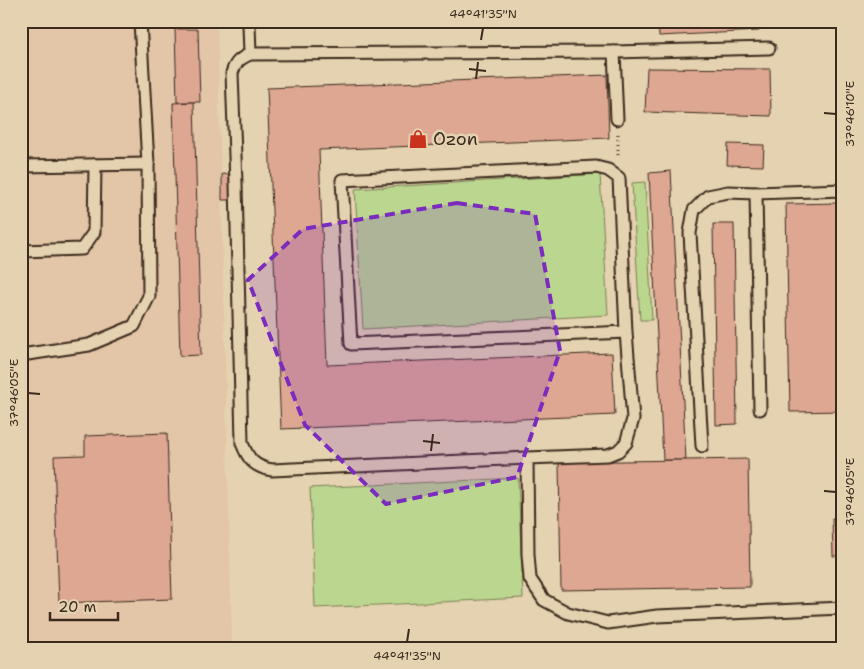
<svg xmlns="http://www.w3.org/2000/svg" width="864" height="669" font-family="'Shantell Sans',sans-serif">
  <rect width="100%" height="100%" fill="#e5d2b0"/>
  <filter id="ink" filterUnits="userSpaceOnUse"><feTurbulence type="fractalNoise" baseFrequency=".02" numOctaves="2"/><feDisplacementMap in="SourceGraphic" scale="10" xChannelSelector="R" yChannelSelector="G"/><feConvolveMatrix kernelMatrix="1 2 1 2 8 2 1 2 1" color-interpolation-filters="sRGB"/></filter>
  <g filter="url(#ink)">
    <path fill="#e3c5a7" d="M21,21H170L171,27L217,25L232,648H21Z"/>
    <g fill="#bbd68e" stroke="#7b8056">
      <path d="M600,174L608,315L363,329L355,189Z"/>
      <path d="M645,182L652,320H640L632,183Z"/>
      <path d="M518,478L523,598L315,608L310,488Z"/>
    </g>
    <g fill="#dda792" stroke="#3b2a1e">
      <path d="M658,21H759V31L659,36Z"/>
      <path d="M175,29H198L200,102H177Z"/>
      <path d="M647,68L770,69L771,116L645,112Z"/>
      <path d="M607,75L609,138L319,150L327,365L612,353L615,415L281,429L267,88Z"/>
      <path d="M194,102L201,355L180,356L173,103Z"/>
      <path d="M728,144L764,145L763,166L727,165Z"/>
      <path d="M671,171L686,460H663L649,173Z"/>
      <path d="M222,174L236,175V200H222Z"/>
      <path d="M842,203L843,411L790,412L786,204Z"/>
      <path d="M713,224H734L737,424L716,425Z"/>
      <path d="M167,433L172,599L59,603L54,456L85,455V436Z"/>
      <path d="M748,459L750,587L561,590L559,462Z"/>
      <path d="M832,518H843V556H833Z"/>
    </g>
    <g fill="none" stroke-linecap="round" stroke-linejoin="round">
      <g stroke="#3b2a1e" stroke-width="15">
        <g id="service">
          <path d="M249,25L250,54"/>
          <path d="M614,52L617,119"/>
          <path d="M21,166L148,164"/>
          <path d="M756,193L760,409"/>
          <path d="M21,251L82,249L94,232L95,165"/>
          <path d="M626,332L351,344L342,180L596,167L608,170L619,178L626,332L633,419L626,443L618,451L608,455L527,458L528,554L530,579L544,600L568,613L608,623L657,616L843,608"/>
          <path d="M21,355L89,345L134,326L149,296L148,164L140,21"/>
          <path d="M702,446L690,233L694,210L708,196L728,192L756,193L843,190"/>
          <path d="M527,458L272,470C254,467 248,459 242,443L236,183L232,73C235,63 239,59 250,54L614,52L769,48"/>
        </g>
      </g>
      <path stroke="#3b2a1e" stroke-width="3" stroke-dasharray="1 4" stroke-linecap="butt" d="M618,134V157"/>
      <use href="#service" stroke="#e5d2b0" stroke-width="11"/>
    </g>
  </g>
  <path fill="#7b2cbf" fill-opacity="0.2" stroke="#7b2cbf" stroke-width="4" stroke-dasharray="10 6" stroke-linejoin="round" d="M457,203L535,214L560,351L517,477L386,504L305,425L248,280L303,229Z"/>
  <path fill="none" stroke="#3b2a1e" stroke-width="2" d="M481,40L483,28M469,69L486,71M476,79L478,62M824,113L836,114M28,393L40,394M423,441L440,443M431,451L433,434M824,491L836,492M407,642L409,629"/>
  <defs>
    <g id="shop-bare" transform="scale(1.5)"><path d="M-5-2.5h2.3a2.7 3.5 0 0 1 5.4 0H5L5.5 6h-11ZM-1.5-2.5h3a1.5 2.3 0 0 0-3 0Z" fill="#c8321e" stroke="#e5d2b0" stroke-width="2.5" paint-order="stroke"/></g>
  </defs>
  <g fill-rule="evenodd">
    <use href="#shop-bare" x="418" y="139"/>
  </g>
  <g text-anchor="middle" dominant-baseline="central" stroke-width="5" stroke-linejoin="round" paint-order="stroke">
    <g font-size="18" fill="#3b2a1e" stroke="#e5d2b0" text-anchor="start">
      <text x="433" y="139">Ozon</text>
    </g>
  </g>
  <rect width="864" height="669" fill="none" stroke="#e5d2b0" stroke-width="55"/>
  <path d="M50 612v8h68v-8" fill="none" stroke="#3b2a1e" stroke-width="2.5"/>
  <text x="58" y="612" font-size="15" fill="#3b2a1e" stroke="#e5d2b0" stroke-width="4" paint-order="stroke">20 m</text>
  <rect x="28" y="28" width="808" height="614" fill="none" stroke="#3b2a1e" stroke-width="2"/>
  <g font-size="12" text-anchor="middle" fill="#3b2a1e">
    <text x="483" y="18">44°41'35"N</text>
    <text transform="translate(850 114) rotate(-90)" y="4">37°46'10"E</text>
    <text transform="translate(14 393) rotate(-90)" y="4">37°46'05"E</text>
    <text transform="translate(850 492) rotate(-90)" y="4">37°46'05"E</text>
    <text x="407" y="660">44°41'35"N</text>
  </g>
</svg>
